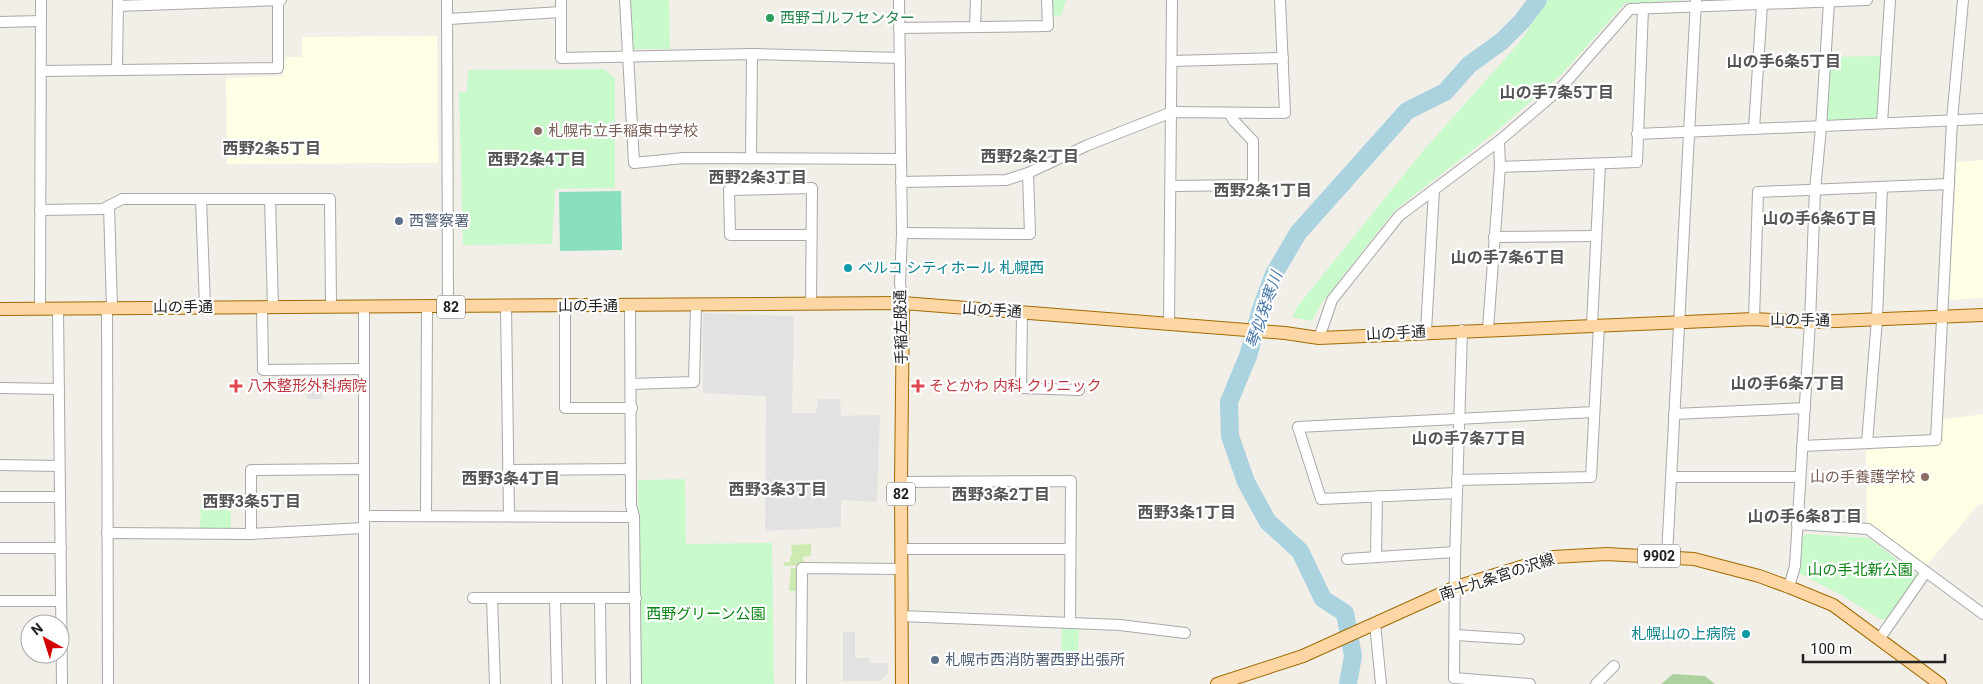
<svg xmlns="http://www.w3.org/2000/svg" width="1983" height="684" font-family="Roboto,'Noto Sans JP',sans-serif">
  <rect width="100%" height="100%" fill="#f2efe9"/>
  <g fill="#ffffe5">
    <path d="M437,36L438,163L227,164L226,78L283,76L285,57H302V37Z"/>
    <path d="M1983,160V298L1949,300L1957,162Z"/>
    <path d="M1983,414V504L1978,505L1926,566L1867,522L1866,450L1940,443L1941,420Z"/>
  </g>
  <g fill="#cdebb0">
    <path d="M811,544V556L803,557L804,565L784,566V562H790V556H792L791,545Z"/>
    <path d="M791,568H797V591H789Z"/>
  </g>
  <path fill="#add19e" d="M1673,674L1705,676L1715,684H1661Z"/>
  <g fill="#c8facc">
    <path d="M631,0H669L670,49H634L630,46Z"/>
    <path d="M1051,0H1066L1061,16L1052,15Z"/>
    <path d="M1548,0H1688L1625,3L1562,74L1497,131L1395,210L1321,304L1312,321L1292,317L1297,307L1423,151L1519,43Z"/>
    <path d="M1883,56L1879,118L1876,121L1827,123L1825,120L1828,57Z"/>
    <path d="M604,69L615,78V188L555,189L552,244L463,245L459,92H467L468,70Z"/>
    <path d="M685,479L686,544L772,543L774,684H640L638,480Z"/>
    <path d="M201,502H231V528H200Z"/>
    <path d="M1807,534L1869,538L1916,574L1917,578L1887,619L1882,620L1841,595L1799,573L1801,539Z"/>
    <path d="M1062,627H1079L1078,651L1061,652Z"/>
  </g>
  <path fill="#88e0be" d="M621,191L622,250L560,251L559,192Z"/>
  <g fill="#e2e2e2">
    <path d="M703,313L794,316L792,413H816L818,399H840L841,416L880,415L877,502L841,500V527L765,531L766,396L703,393Z"/>
    <rect x="307" y="377" width="15" height="22"/>
    <path d="M843,632H855V658H869V663H888V674L879,681H843Z"/>
  </g>
  <g fill="none" stroke-linecap="round" stroke-linejoin="round">
    <path stroke="#aad3df" stroke-width="18" d="M1348,684L1353,656L1345,613L1323,599L1300,551L1268,522L1246,482L1230,436L1229,402L1248,356L1261,309L1274,274L1298,233L1407,111L1445,92L1469,65L1502,41L1522,21L1538,0"/>
    <g stroke="#a9a9a9" stroke-width="12">
      <g id="minor">
        <path d="M447,0L448,307"/>
        <path d="M561,0V58L752,54L900,58"/>
        <path d="M625,0L634,163L684,158L901,159"/>
        <path d="M899,0L902,233L900,284L903,303"/>
        <path d="M118,6L281,0"/>
        <path d="M449,19L561,12"/>
        <path d="M0,22L41,21"/>
        <path d="M975,27L976,0"/>
        <path d="M899,28L1048,26L1047,0"/>
        <path d="M1172,61L1283,58"/>
        <path d="M117,69L118,1"/>
        <path d="M41,71L278,68V0"/>
        <path d="M1882,123L1890,0"/>
        <path d="M1754,129L1762,4"/>
        <path d="M1637,134L1983,119"/>
        <path d="M751,158L752,54"/>
        <path d="M1500,167L1637,162L1643,8"/>
        <path d="M901,182L1006,180L1028,173L1088,145L1172,112L1285,113L1280,0"/>
        <path d="M1171,186L1253,185V141L1234,121L1229,113"/>
        <path d="M201,199L205,307"/>
        <path d="M270,199L273,307"/>
        <path d="M109,206L112,308"/>
        <path d="M40,210L103,209L122,199H330L331,307"/>
        <path d="M902,233L1030,234L1028,173"/>
        <path d="M1494,237L1596,236"/>
        <path d="M811,304L812,188L729,190L730,235H812"/>
        <path d="M364,306V684"/>
        <path d="M565,306V408H632"/>
        <path d="M630,306L631,505L634,517L636,684"/>
        <path d="M107,307L108,684"/>
        <path d="M262,307L263,370L364,369"/>
        <path d="M506,307L509,516"/>
        <path d="M40,308L41,0"/>
        <path d="M58,308L62,684"/>
        <path d="M1022,312L1021,388L1079,390"/>
        <path d="M1754,319L1758,192L1949,184"/>
        <path d="M1169,324L1172,0"/>
        <path d="M1592,325L1600,164"/>
        <path d="M1488,329L1500,167L1499,141"/>
        <path d="M1462,330L1455,559L1454,678L1530,684"/>
        <path d="M1426,331L1434,190"/>
        <path d="M1319,338L1332,300L1399,216L1499,141L1560,89L1630,9L1867,0"/>
        <path d="M631,384L694,382L696,306"/>
        <path d="M0,388L59,389"/>
        <path d="M1674,414L1805,408"/>
        <path d="M1867,443L1877,319L1882,187"/>
        <path d="M1802,446L1936,440L1952,120L1963,0"/>
        <path d="M0,465L59,466"/>
        <path d="M508,470L631,469"/>
        <path d="M1671,477H1800"/>
        <path d="M1457,480L1591,477L1599,325"/>
        <path d="M901,482L1071,481L1070,623"/>
        <path d="M1457,493L1321,499L1298,427L1594,412"/>
        <path d="M0,497H59"/>
        <path d="M364,516L634,517"/>
        <path d="M426,516L427,307"/>
        <path d="M1797,524L1868,529L1983,614"/>
        <path d="M107,533L251,534L364,528"/>
        <path d="M251,534V470L364,469"/>
        <path d="M0,548H61"/>
        <path d="M901,549H1070"/>
        <path d="M1667,556L1696,0"/>
        <path d="M1376,557L1377,496"/>
        <path d="M1347,559L1455,552"/>
        <path d="M1789,587L1795,566L1810,322L1815,190L1821,128L1829,2"/>
        <path d="M473,598H636"/>
        <path d="M492,598L495,684"/>
        <path d="M555,598L557,684"/>
        <path d="M600,598L601,684"/>
        <path d="M0,601H59"/>
        <path d="M901,616L1120,625L1185,633"/>
        <path d="M1375,623L1381,684"/>
        <path d="M1455,635L1519,639"/>
        <path d="M1880,638L1926,572"/>
        <path d="M801,684L802,568L902,569"/>
        <path d="M1596,684L1614,666"/>
      </g>
    </g>
    <g stroke="#a06b00" stroke-width="14">
      <g id="major">
        <path d="M0,309L903,303L1285,333L1319,338L1754,319L1810,322L1983,315"/>
        <path d="M902,684L901,482L903,303"/>
        <path d="M1217,684L1303,656L1456,587L1553,557L1607,554L1694,559L1759,576L1789,587L1833,605L1940,684"/>
      </g>
    </g>
    <use href="#minor" stroke="#fff" stroke-width="10"/>
    <use href="#major" stroke="#fcd6a4" stroke-width="12"/>
  </g>
  <circle fill="#2e9e5b" stroke="#fff" stroke-width="2" cx="770" cy="18" r="5"/>
  <g fill="#8d6e63" stroke="#fff" stroke-width="2">
    <circle cx="538" cy="131" r="5"/>
    <circle cx="1925" cy="477" r="5"/>
  </g>
  <g fill="#5c6f8a" stroke="#fff" stroke-width="2">
    <circle cx="399" cy="221" r="5"/>
    <circle cx="935" cy="660" r="5"/>
  </g>
  <g fill="#0f9aa8" stroke="#fff" stroke-width="2">
    <circle cx="848" cy="268" r="5"/>
    <circle cx="1746" cy="634" r="5"/>
  </g>
  <g fill="#e0444e" stroke="#fff" stroke-width="2">
    <path d="M233.5 378.5h5v5h5v5h-5v5h-5v-5h-5v-5h5z"/>
    <path d="M915.5 378.5h5v5h5v5h-5v5h-5v-5h-5v-5h5z"/>
  </g>
  <g text-anchor="middle" dominant-baseline="central" stroke-width="4.5" stroke-linejoin="round" paint-order="stroke">
    <g fill="#fff" stroke="#646464" stroke-width="1">
      <rect x="437" y="295.5" width="28" height="23" rx="4"/>
      <rect x="887" y="482.5" width="28" height="23" rx="4"/>
      <rect x="1638" y="544.5" width="42" height="23" rx="4"/>
    </g>
    <g font-size="14" font-weight="bold" fill="#222">
      <text x="451" y="307">82</text>
      <text x="901" y="494">82</text>
      <text x="1659" y="556">9902</text>
    </g>
    <g font-size="15" fill="#27864d" stroke="#fff" text-anchor="start">
      <text x="780" y="18">西野ゴルフセンター</text>
    </g>
    <g font-size="15" fill="#785e54" stroke="#fff" text-anchor="start">
      <text x="548" y="131">札幌市立手稲東中学校</text>
      <text x="1915" y="477" text-anchor="end">山の手養護学校</text>
    </g>
    <g font-size="15" fill="#4e5e75" stroke="#fff" text-anchor="start">
      <text x="409" y="221">西警察署</text>
      <text x="945" y="660">札幌市西消防署西野出張所</text>
    </g>
    <g font-size="15" fill="#0d838f" stroke="#fff" text-anchor="start">
      <text x="858" y="268">ベルコ シティホール 札幌西</text>
      <text x="1736" y="634" text-anchor="end">札幌山の上病院</text>
    </g>
    <g font-size="15" fill="#222" stroke="#fff">
      <text x="588" y="306">山の手通</text>
      <text x="183" y="307">山の手通</text>
      <text transform="translate(992 310) rotate(4)">山の手通</text>
      <text transform="translate(1800 320) rotate(1)">山の手通</text>
      <text transform="translate(901 327) rotate(-91)">手稲左股通</text>
      <text transform="translate(1396 333) rotate(-3)">山の手通</text>
      <text transform="translate(1497 577) rotate(-18)">南十九条宮の沢線</text>
    </g>
    <g font-size="15" fill="#be3a42" stroke="#fff" text-anchor="start">
      <text x="247" y="386">八木整形外科病院</text>
      <text x="929" y="386">そとかわ 内科 クリニック</text>
    </g>
    <g font-size="15" fill="#0c8416" stroke="#fff">
      <text x="1860" y="570">山の手北新公園</text>
      <text x="706" y="614">西野グリーン公園</text>
    </g>
    <g font-size="16" font-weight="bold" fill="#555" stroke="#fff">
      <text x="1784" y="61">山の手6条5丁目</text>
      <text x="1557" y="92">山の手7条5丁目</text>
      <text x="272" y="148">西野2条5丁目</text>
      <text x="1030" y="156">西野2条2丁目</text>
      <text x="537" y="159">西野2条4丁目</text>
      <text x="758" y="177">西野2条3丁目</text>
      <text x="1263" y="190">西野2条1丁目</text>
      <text x="1820" y="218">山の手6条6丁目</text>
      <text x="1508" y="257">山の手7条6丁目</text>
      <text x="1788" y="383">山の手6条7丁目</text>
      <text x="1469" y="438">山の手7条7丁目</text>
      <text x="511" y="478">西野3条4丁目</text>
      <text x="778" y="489">西野3条3丁目</text>
      <text x="1001" y="494">西野3条2丁目</text>
      <text x="252" y="501">西野3条5丁目</text>
      <text x="1187" y="512">西野3条1丁目</text>
      <text x="1805" y="516">山の手6条8丁目</text>
    </g>
    <g font-size="16" font-style="italic" fill="#4a7aab" stroke="#fff">
      <text transform="translate(1264 310) rotate(-71)">琴似発寒川</text>
    </g>
  </g>
  <g transform="translate(45 639) rotate(321)"><circle r="24" fill="#ffffff" stroke="#a7a7a7"/>
  <path d="M0-4L9 19L0 12L-9 19Z" fill="#d40000"/>
  <text y="-8" font-size="14" font-weight="bold" text-anchor="middle" fill="#222222">N</text>
  </g>
  <path d="M1803 654v8h142v-8" fill="none" stroke="#222222" stroke-width="2.5"/>
  <text x="1810" y="654" font-size="15" fill="#222222" stroke="#ffffff" stroke-width="4" paint-order="stroke">100 m</text>
</svg>
